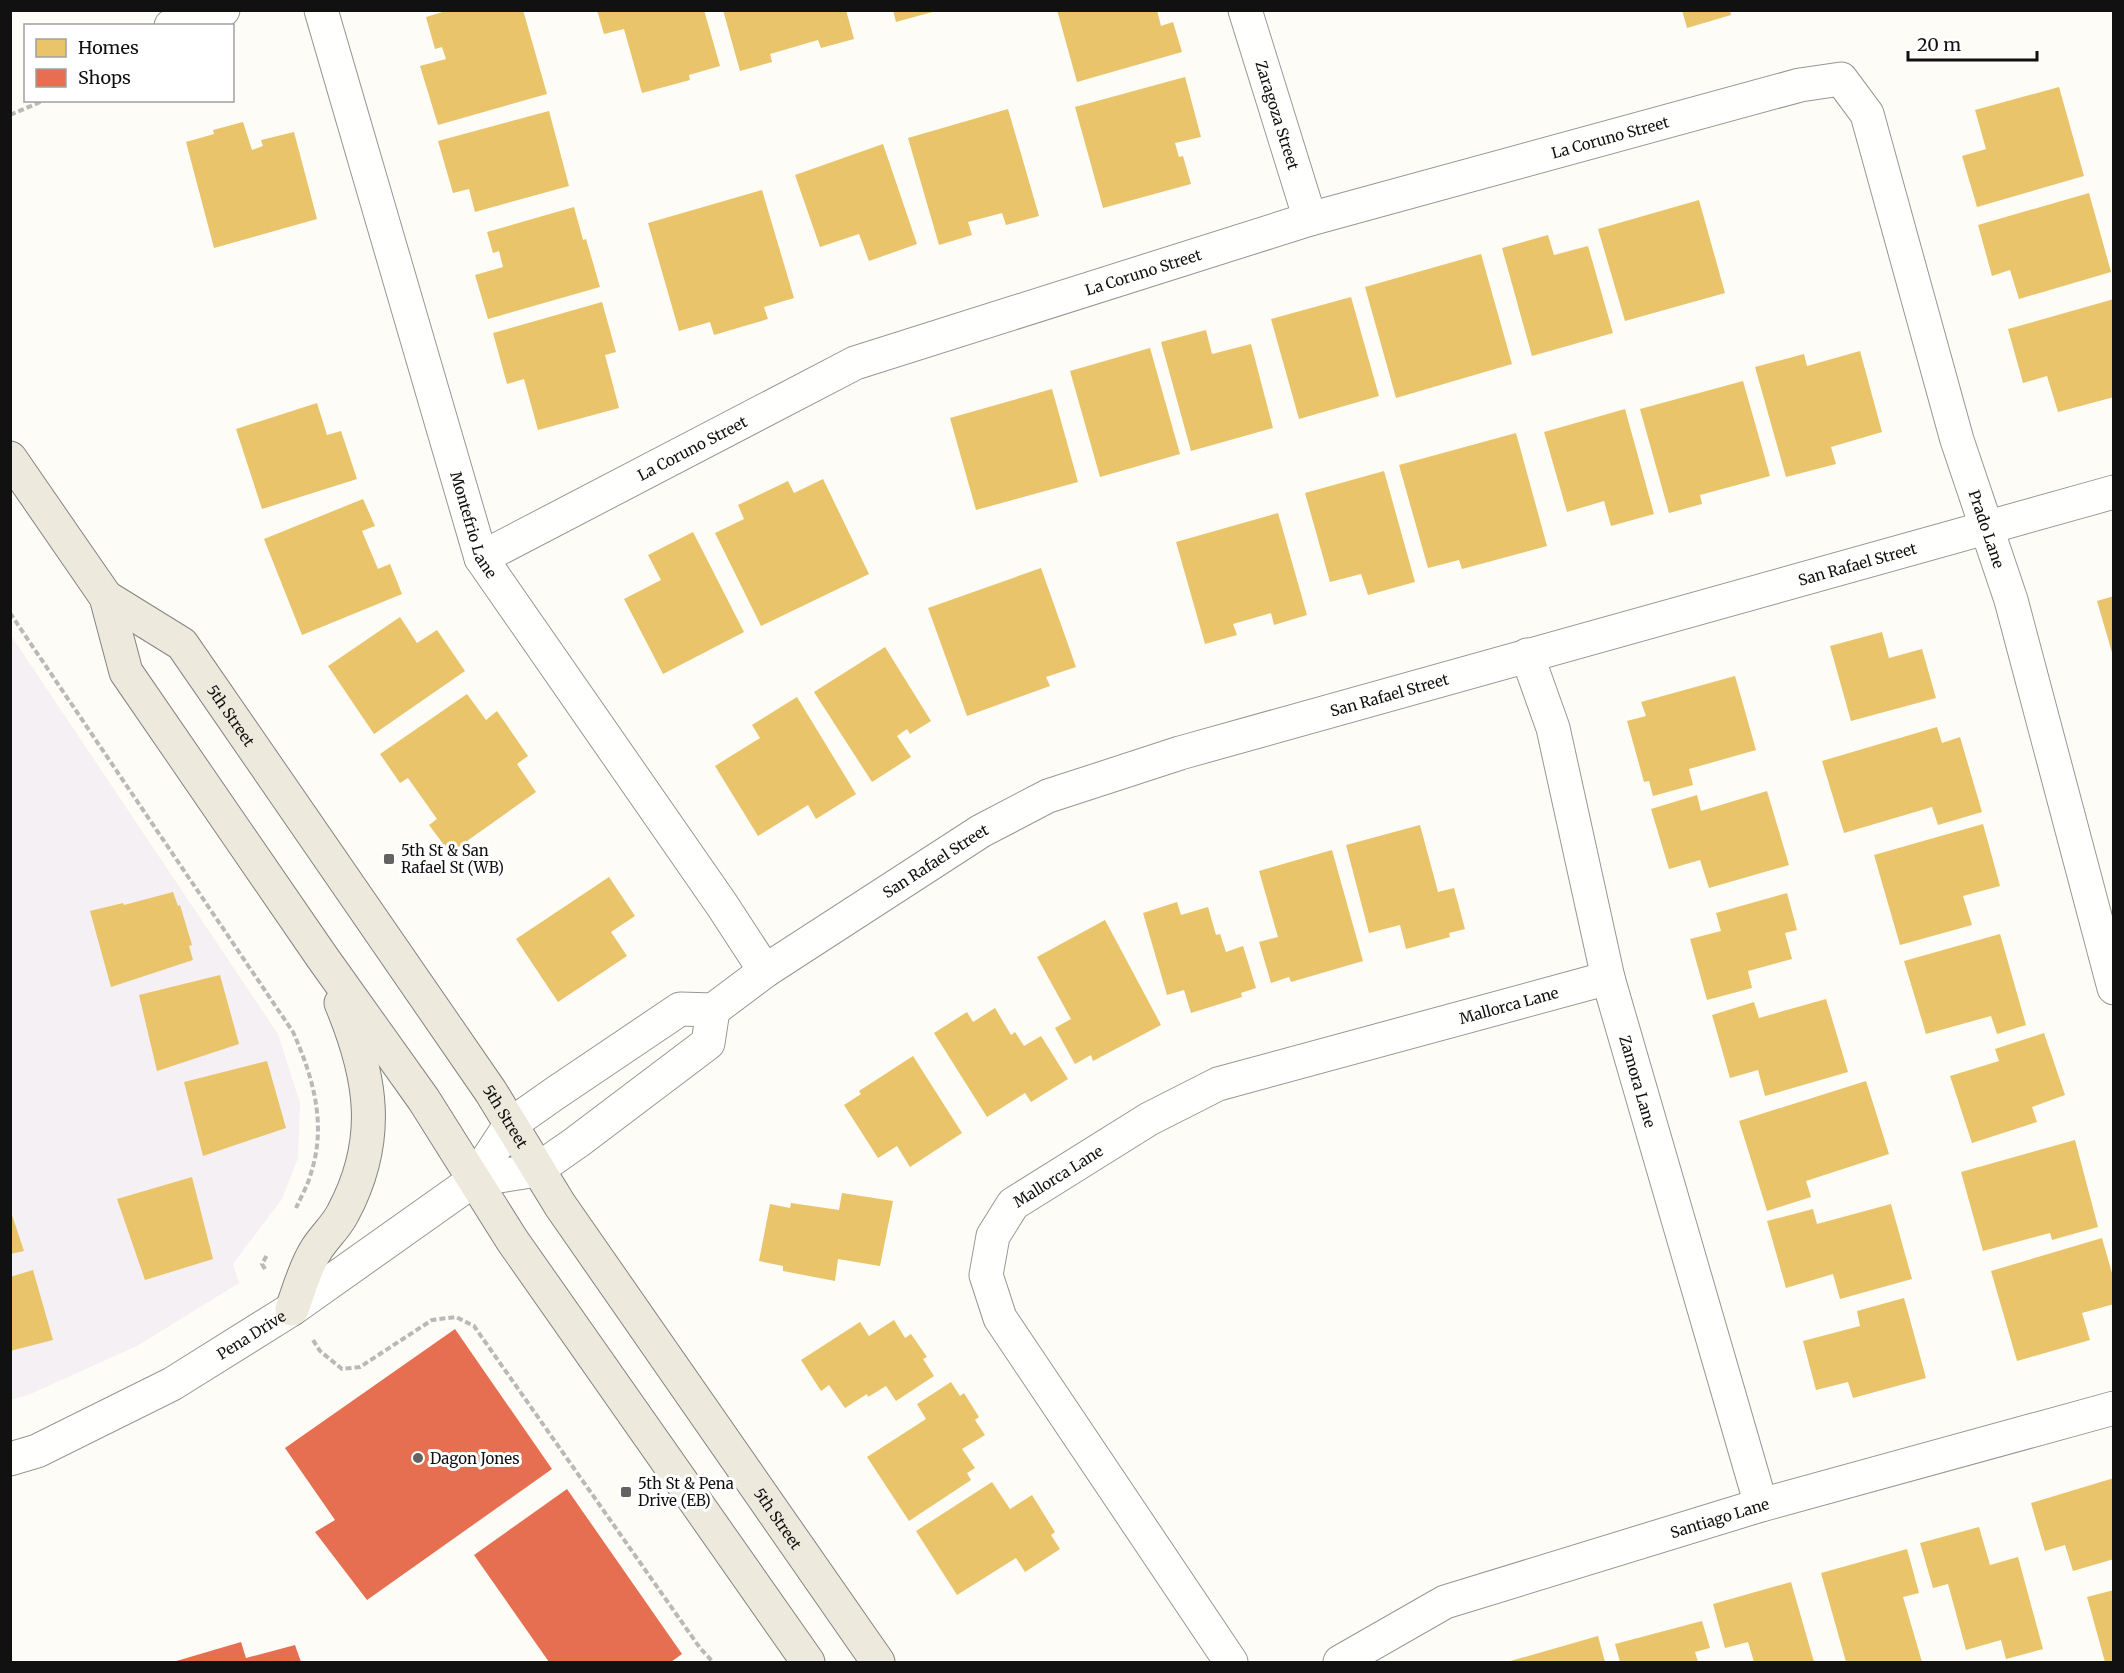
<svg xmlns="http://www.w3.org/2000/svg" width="2124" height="1673" font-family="Merriweather,serif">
  <rect width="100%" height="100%" fill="#fdfcf7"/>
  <path fill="#f5f0f3" d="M10,634L278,1034L300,1103L298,1158L282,1199L233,1264L239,1283L137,1346L28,1395L11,1400Z"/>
  <g fill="#e9c46a">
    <path d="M449,10H523L547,94L438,125L420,66L446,59L442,47L435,49L426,17Z"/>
    <path d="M597,10H704L720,66L689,75L690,80L642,93L624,29L604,34Z"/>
    <path d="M723,10H846L854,39L821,48L818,40L770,54L772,62L740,71Z"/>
    <path d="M893,10H936V11L896,22Z"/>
    <path d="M1057,10H1157L1161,26L1173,22L1182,52L1077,82Z"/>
    <path d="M1682,10H1730L1731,15L1687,28Z"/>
    <path d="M1185,77L1201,137L1175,143L1179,157L1183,156L1191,184L1103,208L1075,107Z"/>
    <path d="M2059,87L2084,176L1977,207L1962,156L1986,149L1975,110Z"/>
    <path d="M1008,109L1039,216L1006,225L1002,213L968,222L972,235L939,245L908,138Z"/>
    <path d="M549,111L569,186L475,212L469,189L453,193L438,141Z"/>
    <path d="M243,122L252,150L263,146L261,140L294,132L317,219L214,248L186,142L214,134L213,130Z"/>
    <path d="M883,144L917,244L869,261L859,234L820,247L795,175Z"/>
    <path d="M762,190L794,298L764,307L768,319L714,335L710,322L679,331L648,223Z"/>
    <path d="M2089,193L2111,272L2019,299L2010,270L1992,276L1978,225Z"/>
    <path d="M1699,200L1725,293L1625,321L1598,229Z"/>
    <path d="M574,207L583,240L586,239L600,287L488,319L475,275L503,267L499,251L493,253L487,232Z"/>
    <path d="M1548,235L1554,255L1588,246L1613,333L1532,356L1502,248Z"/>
    <path d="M1481,254L1512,364L1396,398L1365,287Z"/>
    <path d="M1351,297L1379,396L1299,419L1271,319Z"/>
    <path d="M2114,299V397L2058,412L2047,376L2023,383L2008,329Z"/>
    <path d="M602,302L616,352L605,355L619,408L538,430L524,379L507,384L493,333Z"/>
    <path d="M1206,330L1212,354L1251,344L1273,428L1191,451L1161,342Z"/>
    <path d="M1150,348L1180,454L1100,477L1070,371Z"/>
    <path d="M1860,351L1882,432L1831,447L1836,464L1786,477L1755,367L1804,354L1807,366Z"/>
    <path d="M1743,381L1770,476L1700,495L1702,504L1669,513L1640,409Z"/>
    <path d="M1052,389L1078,482L976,510L950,418Z"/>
    <path d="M317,403L327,435L341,431L357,479L262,509L236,429Z"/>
    <path d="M1625,409L1654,514L1611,526L1604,501L1567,512L1544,432Z"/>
    <path d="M1516,433L1547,546L1462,569L1459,560L1428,568L1399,465Z"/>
    <path d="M1384,471L1415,582L1368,595L1361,574L1330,582L1305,493Z"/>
    <path d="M823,479L869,574L761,626L715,533L744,519L738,505L788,481L794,493Z"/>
    <path d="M363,499L375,526L362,531L378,569L390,564L402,594L302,635L264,539Z"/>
    <path d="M1278,513L1307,615L1274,625L1271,613L1233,624L1237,635L1205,644L1176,542Z"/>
    <path d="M693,532L744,632L663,674L624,599L661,580L648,555Z"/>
    <path d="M1041,568L1076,667L1046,677L1050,686L967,716L928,608Z"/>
    <path d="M2114,596V656H2113L2097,601Z"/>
    <path d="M400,617L417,643L437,630L465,671L374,734L328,666Z"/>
    <path d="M1882,632L1889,658L1922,649L1936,698L1851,721L1830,646Z"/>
    <path d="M885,647L931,721L910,734L907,729L897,736L911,757L872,782L814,692Z"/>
    <path d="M1735,676L1756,750L1689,769L1693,785L1653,796L1649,781L1644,782L1627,721L1646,716L1641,702Z"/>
    <path d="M467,694L486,720L497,711L528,756L517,764L536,792L450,853L429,825L437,819L408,778L400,783L380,754Z"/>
    <path d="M797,697L856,794L816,819L808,805L758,836L715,766L760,738L752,725Z"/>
    <path d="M1937,727L1942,743L1960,737L1982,812L1938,825L1932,807L1844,833L1822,761Z"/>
    <path d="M1767,791L1789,865L1709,888L1700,860L1669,869L1651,809L1697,795L1701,811Z"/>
    <path d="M1983,824L2000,886L1963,896L1972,925L1900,945L1874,855Z"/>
    <path d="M1420,825L1438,892L1454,888L1465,929L1449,933L1450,937L1406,949L1400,925L1369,933L1346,845Z"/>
    <path d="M1332,850L1363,961L1291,982L1289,977L1271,983L1259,942L1278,937L1259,871Z"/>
    <path d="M609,877L635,916L611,932L627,956L558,1002L516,939Z"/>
    <path d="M173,892L178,906L180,905L192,945L189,946L193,960L111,987L90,911L123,903L124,905Z"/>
    <path d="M1787,893L1797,930L1785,933L1792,959L1748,971L1752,988L1707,1000L1690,939L1721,931L1716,913Z"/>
    <path d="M1177,902L1181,915L1208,907L1216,935L1220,934L1226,952L1243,946L1256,988L1241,993L1242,997L1191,1013L1184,990L1167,995L1143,913Z"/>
    <path d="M1105,920L1161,1025L1093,1061L1091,1055L1075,1064L1055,1028L1071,1019L1037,957Z"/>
    <path d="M2000,934L2026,1025L1997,1034L1991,1016L1926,1034L1904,961Z"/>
    <path d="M220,975L239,1044L157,1071L139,995Z"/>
    <path d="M1826,999L1848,1072L1765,1096L1758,1070L1730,1078L1712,1015L1754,1002L1759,1018Z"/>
    <path d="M995,1008L1011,1035L1015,1032L1024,1046L1041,1036L1068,1079L1031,1102L1025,1093L987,1117L934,1033L967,1012L973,1022Z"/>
    <path d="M2044,1033L2065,1095L2032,1107L2037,1122L1972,1143L1950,1076L1999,1061L1995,1049Z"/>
    <path d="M913,1056L962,1133L910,1167L897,1146L878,1158L844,1105L861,1094L859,1091Z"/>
    <path d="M267,1061L286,1128L203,1156L184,1082Z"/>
    <path d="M1866,1081L1889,1154L1806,1181L1811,1197L1767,1211L1739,1121Z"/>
    <path d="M2075,1140L2098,1227L2052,1240L2050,1233L1983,1251L1961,1172Z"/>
    <path d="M192,1177L213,1259L145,1280L117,1199Z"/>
    <path d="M842,1193L893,1201L880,1266L838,1259L835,1281L783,1271V1266L759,1261L770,1204L790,1208L791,1203L839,1210Z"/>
    <path d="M1891,1204L1912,1279L1840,1299L1833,1274L1786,1288L1767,1221L1813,1209L1817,1224Z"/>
    <path d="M10,1209L24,1251L10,1254Z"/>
    <path d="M2102,1238L2114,1280V1304L2082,1313L2090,1340L2017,1361L1991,1271Z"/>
    <path d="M33,1270L53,1340L10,1351V1277Z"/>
    <path d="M1904,1298L1926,1378L1853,1398L1848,1382L1816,1390L1803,1341L1860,1326L1857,1311Z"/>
    <path d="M894,1320L905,1338L911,1334L927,1357L923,1359L934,1376L896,1401L886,1386L868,1397L867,1394L845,1408L829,1385L821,1391L801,1360L860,1322L869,1336Z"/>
    <path d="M951,1382L960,1396L964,1393L979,1417L975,1420L985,1435L962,1449L975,1468L967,1473L971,1480L909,1521L867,1457L926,1419L917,1404Z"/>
    <path d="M2114,1478V1559L2073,1571L2065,1545L2045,1551L2031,1503Z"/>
    <path d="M992,1482L1010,1509L1032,1495L1055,1532L1051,1535L1060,1549L1025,1572L1016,1558L957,1595L916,1531Z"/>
    <path d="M1979,1527L1990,1565L2018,1557L2043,1649L2006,1659L2001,1640L1966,1650L1948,1584L1933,1588L1920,1543Z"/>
    <path d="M1907,1549L1919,1593L1903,1597L1922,1662H1846L1821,1573Z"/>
    <path d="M1791,1582L1814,1662H1754L1748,1642L1725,1648L1713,1604Z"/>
    <path d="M2114,1590V1662H2105L2087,1597Z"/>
    <path d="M1702,1621L1710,1648L1695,1652L1698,1662H1620L1615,1644Z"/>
    <path d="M1598,1636L1605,1662H1507Z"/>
  </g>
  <g fill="#e76f51">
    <path d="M455,1329L552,1469L367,1600L315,1532L335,1520L285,1448Z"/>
    <path d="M567,1489L682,1654L671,1662H549L474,1555Z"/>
    <path d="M241,1642L246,1658L295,1645L301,1662H173Z"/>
  </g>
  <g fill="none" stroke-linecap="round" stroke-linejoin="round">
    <g stroke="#979795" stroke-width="35">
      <g id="minor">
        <path id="s1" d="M321,10L481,558L722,905L765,971"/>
        <path id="s2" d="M1245,10L1310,219"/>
        <path d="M171,26L223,10"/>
        <path id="s3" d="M481,558L855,363L1310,219L1800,85L1841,79L1867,114L1957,440L2011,600L2114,988"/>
        <path id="s4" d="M1527,655L1553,728L1608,978L1761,1505"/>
        <path d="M474,1180L537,1170L577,1142L708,1043L713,1010"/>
        <path id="s5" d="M10,1459L37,1451L172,1384L292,1309L474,1180L510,1125L554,1094L680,1009L713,1010L765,971L981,831L1048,796L1180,753L2114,492"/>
        <path id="s6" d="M1231,1662L1000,1318L986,1275L993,1236L1013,1204L1149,1119L1218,1084L1608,978"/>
        <path id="s7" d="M1340,1662L1445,1602L1761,1505L2114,1408"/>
      </g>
    </g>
    <g stroke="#858482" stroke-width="35">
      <g id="major">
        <path d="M10,458L106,597L126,672L322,957L424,1100L512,1240L808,1662"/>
        <path id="s8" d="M106,597L182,644L491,1092L560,1205L878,1662"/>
        <path d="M292,1309C299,1290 305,1267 316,1250C324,1237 336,1227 343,1213C382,1140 372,1077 341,1003"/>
      </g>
    </g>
    <g stroke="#b9b9b8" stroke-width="4" stroke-dasharray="6 3" stroke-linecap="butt">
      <path d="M10,115L45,100"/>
      <path d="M10,613L293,1032C313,1077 327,1124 311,1173C308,1185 301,1197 296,1208"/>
      <path d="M265,1269L262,1264L267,1255"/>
      <path d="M313,1340L320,1351L342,1369L360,1367L432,1320L456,1317L474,1326L700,1648L713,1662"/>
    </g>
    <use href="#minor" stroke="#fffffe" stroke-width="33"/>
    <use href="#major" stroke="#ede9dc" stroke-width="33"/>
  </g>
  <g fill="#646362" stroke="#fff" stroke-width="2">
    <rect x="383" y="853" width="12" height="12" rx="3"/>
    <circle cx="418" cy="1458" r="6"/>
    <rect x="620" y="1486" width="12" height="12" rx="3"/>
  </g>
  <g text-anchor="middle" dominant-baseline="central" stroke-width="6" stroke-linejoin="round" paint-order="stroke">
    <g font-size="15" fill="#111" stroke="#fff">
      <text stroke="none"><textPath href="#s2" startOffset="110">Zaragoza Street</textPath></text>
      <text stroke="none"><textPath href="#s3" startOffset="1210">La Coruno Street</textPath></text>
      <text stroke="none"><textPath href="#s3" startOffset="724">La Coruno Street</textPath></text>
      <text stroke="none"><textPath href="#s3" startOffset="238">La Coruno Street</textPath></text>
      <text stroke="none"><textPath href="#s1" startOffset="537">Montefrio Lane</textPath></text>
      <text stroke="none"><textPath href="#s3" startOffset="1924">Prado Lane</textPath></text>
      <text stroke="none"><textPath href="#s5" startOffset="2088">San Rafael Street</textPath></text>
      <text stroke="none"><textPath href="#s5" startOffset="1602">San Rafael Street</textPath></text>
      <text stroke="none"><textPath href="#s8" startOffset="176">5th Street</textPath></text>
      <text stroke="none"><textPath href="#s5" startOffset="1116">San Rafael Street</textPath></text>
      <text stroke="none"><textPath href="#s6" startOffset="1076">Mallorca Lane</textPath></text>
      <text stroke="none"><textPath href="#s4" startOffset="441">Zamora Lane</textPath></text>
      <text stroke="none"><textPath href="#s8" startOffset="662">5th Street</textPath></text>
      <text stroke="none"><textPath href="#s6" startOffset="590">Mallorca Lane</textPath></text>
      <text stroke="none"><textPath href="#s5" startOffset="272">Pena Drive</textPath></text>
      <text stroke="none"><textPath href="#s8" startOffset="1148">5th Street</textPath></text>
      <text stroke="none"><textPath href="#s7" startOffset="408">Santiago Lane</textPath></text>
    </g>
    <g font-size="15" fill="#111" stroke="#fff" text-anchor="start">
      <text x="401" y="850">5th St &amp; San<tspan x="401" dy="17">Rafael St (WB)</tspan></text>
      <text x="430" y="1458">Dagon Jones</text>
      <text x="638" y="1483">5th St &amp; Pena<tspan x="638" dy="17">Drive (EB)</tspan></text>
    </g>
  </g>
  <rect width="2124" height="1673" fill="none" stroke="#111111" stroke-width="24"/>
  <rect x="24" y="24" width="210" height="78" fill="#ffffff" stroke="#a0a0a0" stroke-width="1.5"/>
  <rect x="36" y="39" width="30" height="18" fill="#e9c46a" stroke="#a0a0a0" stroke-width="1.5"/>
  <text x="78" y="54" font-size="18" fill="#111111">Homes</text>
  <rect x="36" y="69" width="30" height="18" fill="#e76f51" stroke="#a0a0a0" stroke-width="1.5"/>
  <text x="78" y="84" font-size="18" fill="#111111">Shops</text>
  <path d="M1908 51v9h129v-9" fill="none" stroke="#111111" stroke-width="3"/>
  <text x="1917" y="51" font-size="18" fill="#111111" stroke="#ffffff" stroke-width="4.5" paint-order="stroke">20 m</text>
</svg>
